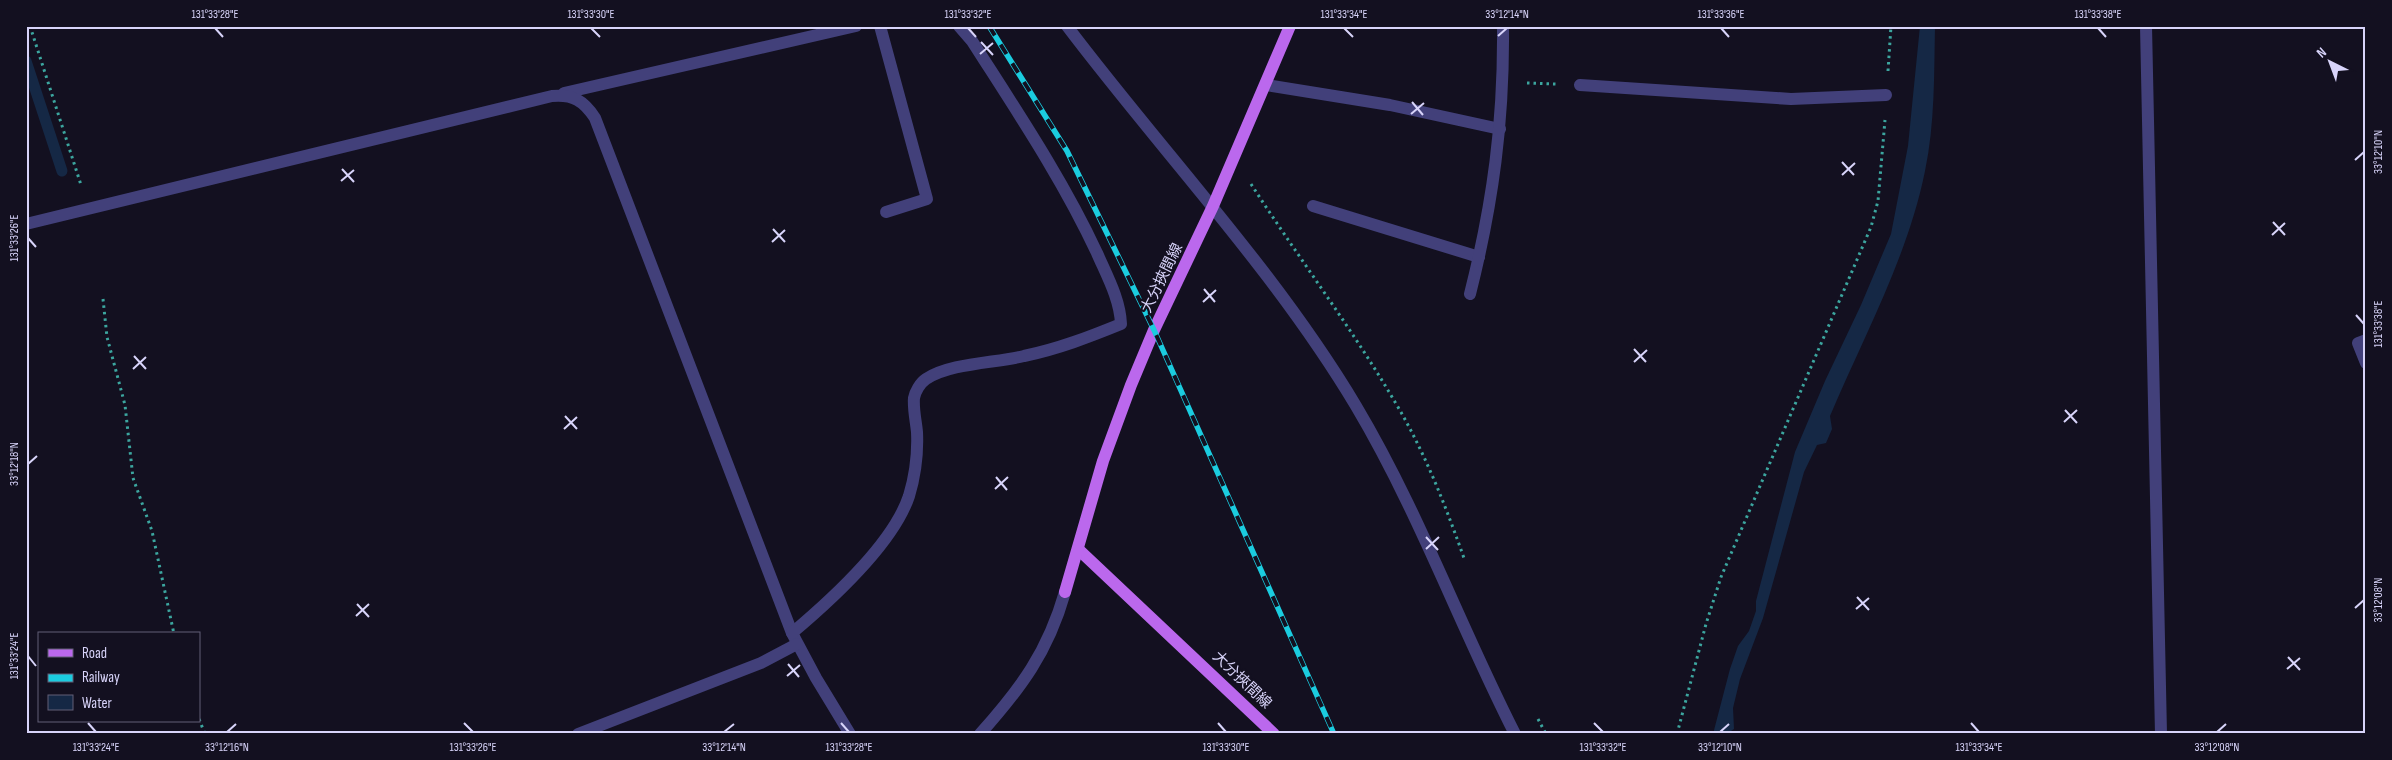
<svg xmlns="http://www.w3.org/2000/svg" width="2392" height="760" font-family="'Sofia Sans Condensed','Noto Sans JP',sans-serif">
  <rect width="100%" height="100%" fill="#131020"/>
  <path fill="#152845" d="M1920,26H1935C1934,74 1935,124 1925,171C1908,256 1864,336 1830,416L1832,429L1826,443L1817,445L1804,472L1763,618L1740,679L1733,708L1734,729L1726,734H1713L1730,669L1738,646L1749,631L1756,611V601L1795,452L1825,381L1861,305L1891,234L1908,146Z"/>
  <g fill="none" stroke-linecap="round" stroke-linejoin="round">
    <path stroke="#152845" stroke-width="11" d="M26,61L62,171"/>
    <g stroke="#3ca69f" stroke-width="3" stroke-dasharray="2.5 4" stroke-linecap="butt">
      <path d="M30,26L81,185"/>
      <path d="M1888,71L1891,26"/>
      <path d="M1527,83L1556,84"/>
      <path d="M1251,184C1298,257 1351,327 1395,402C1425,452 1446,507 1465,561"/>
      <path d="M103,299L107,337L125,405L133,478L152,531L174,634"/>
      <path d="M199,719L205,734"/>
      <path d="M1538,719L1546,734"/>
      <path d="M1677,734L1706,624L1721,577L1871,227L1878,201L1885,120"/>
    </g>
    <g stroke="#42407a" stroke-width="12">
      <path d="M880,26L927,199L886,212"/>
      <path d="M1067,26C1163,153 1274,269 1356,406C1418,510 1460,626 1515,734"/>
      <path d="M2146,26L2161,734"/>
      <path d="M1266,85L1390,105L1500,129"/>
      <path d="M1580,85L1791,99L1886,95"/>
      <path d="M564,93L856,26"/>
      <path d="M1313,206L1479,257"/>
      <path d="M26,224L552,96C573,94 584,101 595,118L792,633L816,678L850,734"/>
      <path d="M1470,294C1493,203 1504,121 1503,26"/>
      <path d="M2366,340L2358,343L2366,363"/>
      <path d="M792,633C830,601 893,544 909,496C915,476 918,453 917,432C916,421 913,409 914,398C915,392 920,383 926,379C950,363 995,363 1024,356C1058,349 1089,337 1121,324C1120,299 1107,276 1097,253C1062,178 1016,110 972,41L959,26"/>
      <path d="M578,734L761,663L797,644"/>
      <path d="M980,734C1021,688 1048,652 1065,592"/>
    </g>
    <g stroke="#bb68ed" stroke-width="12">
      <path d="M1078,549L1274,734"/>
      <path d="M1065,592L1103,461L1131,385L1154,330L1213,206L1290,26"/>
    </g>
    <g stroke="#1bccdf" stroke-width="5.5">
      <path id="rail" d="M989,26L1067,151L1154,330L1334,734"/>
    </g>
    <use href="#rail" stroke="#131020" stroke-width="4" stroke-dasharray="11" stroke-linecap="butt"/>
  </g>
  <path fill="none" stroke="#d8d4fa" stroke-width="2" d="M215,28L223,37M591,28L600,37M968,28L976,37M1344,28L1353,37M1721,28L1729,37M2098,28L2106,37M1498,36L1507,28M981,42L993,55M980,54L993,43M1412,102L1423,115M1411,114L1424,103M2355,160L2364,152M1842,162L1854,175M342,169L354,182M1842,175L1855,163M341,181L354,170M2273,222L2285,235M773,229L785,242M2272,235L2285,223M28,238L36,247M772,242L785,230M1204,289L1215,302M1203,302L1216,290M2356,315L2364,324M1634,349L1646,362M134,356L146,369M1634,362L1647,350M133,369L146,357M2065,410L2077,423M565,416L577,429M2064,422L2077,410M564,429L577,417M28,464L37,456M996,477L1007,490M995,489L1008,477M1426,537L1438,550M1426,549L1439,537M1857,597L1869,610M357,604L369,617M2355,608L2364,600M1856,609L1869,598M356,616L369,604M28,656L36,666M2288,657L2300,670M788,664L799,677M2287,669L2300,658M787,676L800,665M88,723L96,732M464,723L473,732M841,723L849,732M1218,723L1226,732M1594,723L1603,732M1971,723L1979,732M227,732L236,724M724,732L734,724M1720,732L1729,724M2217,732L2226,724"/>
  <g text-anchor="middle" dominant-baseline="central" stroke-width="4.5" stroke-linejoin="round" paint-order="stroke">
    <g font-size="15" fill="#d8d4fa" stroke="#131020">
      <text transform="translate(1162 278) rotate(-64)">大分挾間線</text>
      <text transform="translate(1242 680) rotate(44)">大分挾間線</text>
    </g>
  </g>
  <rect width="2392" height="760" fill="none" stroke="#131020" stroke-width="55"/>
  <rect x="38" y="632" width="162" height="90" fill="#131020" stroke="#625e77"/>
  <rect x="48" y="649" width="25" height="8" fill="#bb68ed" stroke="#625e77"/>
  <text x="82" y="658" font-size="15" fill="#d8d4fa">Road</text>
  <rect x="48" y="674" width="25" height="8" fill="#1bccdf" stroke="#625e77"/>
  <text x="82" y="682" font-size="15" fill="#d8d4fa">Railway</text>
  <rect x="48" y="695" width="25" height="15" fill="#152845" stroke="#625e77"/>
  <text x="82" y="708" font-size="15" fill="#d8d4fa">Water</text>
  <g transform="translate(2330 62) rotate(318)" stroke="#131020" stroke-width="4" paint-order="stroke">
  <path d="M0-4L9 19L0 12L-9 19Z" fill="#d8d4fa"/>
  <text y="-8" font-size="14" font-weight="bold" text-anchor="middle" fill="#d8d4fa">N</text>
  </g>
  <rect x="28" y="28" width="2336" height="704" fill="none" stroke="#d8d4fa" stroke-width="2"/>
  <g font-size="12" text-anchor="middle" fill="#d8d4fa">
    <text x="215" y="18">131°33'28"E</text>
    <text x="591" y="18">131°33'30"E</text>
    <text x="968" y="18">131°33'32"E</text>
    <text x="1344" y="18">131°33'34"E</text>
    <text x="1507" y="18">33°12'14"N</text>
    <text x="1721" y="18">131°33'36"E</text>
    <text x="2098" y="18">131°33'38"E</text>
    <text transform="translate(2378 152) rotate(-90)" y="4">33°12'10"N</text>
    <text transform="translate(14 238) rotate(-90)" y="4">131°33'26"E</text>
    <text transform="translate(2378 324) rotate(-90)" y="4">131°33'38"E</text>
    <text transform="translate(14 464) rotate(-90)" y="4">33°12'18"N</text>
    <text transform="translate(2378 600) rotate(-90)" y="4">33°12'08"N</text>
    <text transform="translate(14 656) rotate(-90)" y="4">131°33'24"E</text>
    <text x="96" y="751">131°33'24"E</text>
    <text x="227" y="751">33°12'16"N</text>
    <text x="473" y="751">131°33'26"E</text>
    <text x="724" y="751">33°12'14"N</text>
    <text x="849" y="751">131°33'28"E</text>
    <text x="1226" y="751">131°33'30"E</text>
    <text x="1603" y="751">131°33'32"E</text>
    <text x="1720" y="751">33°12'10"N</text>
    <text x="1979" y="751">131°33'34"E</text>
    <text x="2217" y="751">33°12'08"N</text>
  </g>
</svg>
